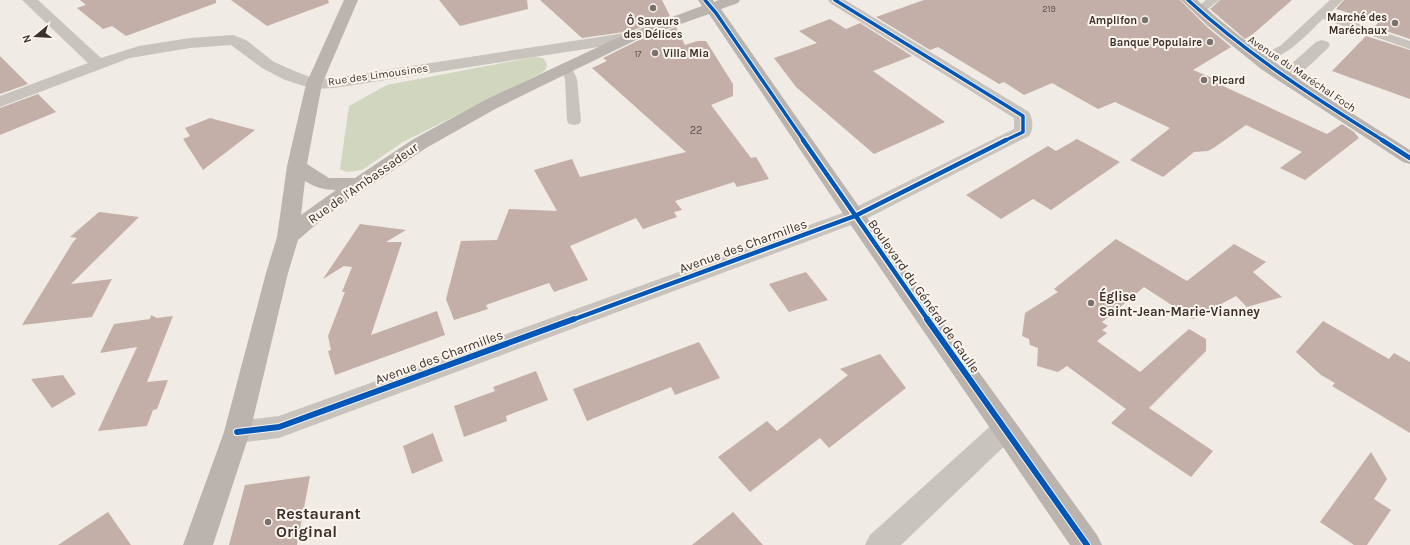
<svg xmlns="http://www.w3.org/2000/svg" width="1410" height="545" font-family="Karla,sans-serif">
  <rect width="100%" height="100%" fill="#f0ebe5"/>
  <path fill="#d1d6bf" d="M534,57L543,58L547,64L546,69L541,73L403,142L362,170L346,172L340,169L349,106L387,85Z"/>
  <g fill="#c3afa7">
    <path d="M80,0H216V3L126,36L112,26L103,29L77,8L86,5Z"/>
    <path d="M231,0H328L329,3L267,26Z"/>
    <path d="M439,0H527L528,9L460,26Z"/>
    <path d="M540,0H662L670,16L631,31L582,38Z"/>
    <path d="M924,0H1180L1207,27L1231,47L1193,70L1227,84L1223,86L1327,134L1342,124L1354,132L1359,138L1305,180L1280,168L1302,152L1246,125L1215,147L1208,151L1194,152L1163,177L1130,160L1170,128L1115,102L1098,109L1052,83L1024,95L1004,82L999,84L938,47L930,50L876,17Z"/>
    <path d="M1220,0H1292L1253,34L1245,39L1210,9Z"/>
    <path d="M1344,0H1410V39L1374,27L1379,22L1336,9Z"/>
    <path d="M830,19L846,29L860,23L912,56L873,71L945,122L874,154L796,87L774,58L817,43L799,31Z"/>
    <path d="M676,27L685,45L697,41H706L733,84V96L711,105L751,158L756,157L769,179L737,187L734,182L675,201L682,210L674,212L677,217L643,229L636,218L570,246L588,280L554,292L549,283L486,305L488,309L454,320L446,299L461,241L497,240L509,209L557,211L534,170L572,159L580,177L686,152L592,68L607,61L603,58L637,41Z"/>
    <path d="M1366,36L1410,50V99L1332,71Z"/>
    <path d="M0,56L28,84L0,94Z"/>
    <path d="M38,94L56,112L0,135V108Z"/>
    <path d="M210,118L255,130L203,170L183,139L190,136L185,128Z"/>
    <path d="M1077,139L1120,162L1051,210L1033,199L1001,219L966,195L1048,146L1056,151Z"/>
    <path d="M99,212L139,217L71,284L112,279L92,317L22,325L73,242L77,238L70,237Z"/>
    <path d="M360,224L406,230L386,242H402L371,335L437,311L445,335L335,375L328,351L331,350L328,336L345,292H342L352,267L344,266L323,279Z"/>
    <path d="M1116,239L1187,281L1234,244L1266,262L1253,272L1282,297L1247,307L1236,296L1193,319L1144,287L1102,322L1108,326L1102,330L1107,333L1097,341L1140,372L1189,329L1206,339V351L1149,408L1213,451L1191,477L1111,423L1126,409L1067,366L1058,372L1037,366L1038,348L1030,345L1029,339L1022,336L1025,313L1058,292L1054,289Z"/>
    <path d="M806,272L828,300L789,312L769,284Z"/>
    <path d="M151,315L157,318L173,316L147,382L168,380L157,409L153,410L147,426L98,431L137,347L100,353L114,324L150,319Z"/>
    <path d="M1323,321L1389,359L1394,353L1410,362V433L1332,386L1335,383L1321,375L1296,352Z"/>
    <path d="M699,342L720,378L675,395L671,387L587,421L573,389Z"/>
    <path d="M880,354L906,388L829,448L820,438L750,492L718,457L767,421L777,431L848,375L840,369Z"/>
    <path d="M536,371L548,400L506,416L507,421L464,437L454,406L495,391L493,387Z"/>
    <path d="M63,375L76,394L52,408L31,379Z"/>
    <path d="M433,433L443,461L412,474L403,446Z"/>
    <path d="M1371,452L1387,479L1374,499L1391,510L1367,545H1354L1320,522Z"/>
    <path d="M310,476L297,545H229L245,485Z"/>
    <path d="M108,512L131,545H58Z"/>
    <path d="M733,512L763,545H692Z"/>
  </g>
  <g fill="none" stroke-linecap="round" stroke-linejoin="round">
    <g fill="#c9c3be" fill-rule="evenodd">
      <path d="M1206,0H1219L1203,13H1195L1193,11Z"/>
      <path d="M1330,0H1343L1329,14L1410,41V49L1323,19C1305,36 1280,66 1253,60L1251,57L1253,54L1270,51L1280,46Z"/>
      <path d="M566,63L570,64L577,79L581,121L579,124L574,125L569,124L567,121L565,79L560,67L562,64Z"/>
    </g>
    <g fill="#c9c3be" fill-rule="evenodd">
      <path d="M22,0H38L101,58L139,46L190,38L233,35L246,40L274,62L297,72L315,79L334,78L631,32L636,34L639,37L636,40L631,42L334,88L314,89L285,80L262,68L231,45L190,48L130,58L0,107V96L88,63Z"/>
      <path d="M828,0H845L1029,112C1033,118 1034,130 1029,136L862,221L279,438L237,443L228,440L224,432L228,424L237,421L279,416L848,211L1014,129V118L830,3Z"/>
      <path d="M1322,40L1328,42L1330,45L1328,48L1292,82L1286,83L1280,82L1278,78L1280,74L1316,42Z"/>
      <path d="M1005,418L1014,421L1018,429L1014,437L901,545H865L870,535L996,421Z"/>
    </g>
    <g fill="#bab3ae" fill-rule="evenodd">
      <path d="M344,0H358L322,84L307,164L329,178H355L412,140L485,100L626,34L702,6L698,0H713L714,2L719,0H740L738,3L721,9L862,211L1097,535L1102,545H1070L848,221L709,14L636,40L497,108L426,148L327,215L298,240L288,273L250,432L213,545H183L224,432L266,273L277,237L287,166L306,84ZM305,181C314,187 324,190 336,190L301,215Z"/>
      <path d="M1181,0H1197C1261,59 1336,103 1410,150V164L1403,162L1261,69L1208,26Z"/>
    </g>
    <g stroke="#fbf5ee" stroke-width="5.5">
      <g id="cycleway-far2">
        <path d="M705,0L716,13L804,141"/>
        <path d="M835,0L1023,116V132L1004,141"/>
        <path d="M1188,0C1248,55 1315,98 1384,141"/>
      </g>
    </g>
    <g stroke="#fbf5ee" stroke-width="7">
      <g id="cycleway-far1">
        <path d="M803,140L928,320"/>
        <path d="M1382,140L1410,158"/>
        <path d="M572,320L855,216L1006,140"/>
      </g>
    </g>
    <g stroke="#fbf5ee" stroke-width="8">
      <g id="cycleway">
        <path d="M927,319L1087,545"/>
        <path d="M237,432L279,427L574,319"/>
      </g>
    </g>
    <use href="#cycleway-far2" stroke="#0057b8" stroke-width="3.5"/>
    <use href="#cycleway-far1" stroke="#0057b8" stroke-width="4.5"/>
    <use href="#cycleway" stroke="#0057b8" stroke-width="6"/>
  </g>
  <g fill="#7a716c" stroke="#fbf5ee" stroke-width="1.5">
    <circle cx="653" cy="8" r="4"/>
    <circle cx="1145" cy="20" r="4"/>
    <circle cx="1395" cy="23" r="4"/>
    <circle cx="1210" cy="42" r="4"/>
    <circle cx="655" cy="53" r="4"/>
    <circle cx="1204" cy="80" r="4"/>
    <circle cx="1091" cy="303" r="4"/>
    <circle cx="268" cy="522" r="4"/>
  </g>
  <g text-anchor="middle" dominant-baseline="central" stroke-width="4" stroke-linejoin="round" paint-order="stroke">
    <g font-size="9" fill="#5d504a">
      <text x="1049" y="9">219</text>
      <text x="638" y="54">17</text>
    </g>
    <g font-size="11" font-weight="bold" fill="#3b302b" stroke="#fbf5ee" text-anchor="end">
      <text x="1387" y="17">Marché des<tspan x="1387" dy="13">Maréchaux</tspan></text>
      <text x="1137" y="20">Amplifon</text>
      <text x="653" y="21" text-anchor="middle">Ô Saveurs<tspan x="653" dy="13">des Délices</tspan></text>
      <text x="1202" y="42">Banque Populaire</text>
      <text x="663" y="53" text-anchor="start">Villa Mia</text>
      <text x="1212" y="80" text-anchor="start">Picard</text>
    </g>
    <g font-size="11" fill="#3b302b" stroke="#fbf5ee">
      <text transform="translate(1302 74) rotate(34)">Avenue du Maréchal Foch</text>
      <text transform="translate(378 75) rotate(-8)">Rue des Limousines</text>
    </g>
    <g font-size="11" fill="#5d504a">
      <text x="696" y="130">22</text>
    </g>
    <g font-size="13" fill="#3b302b" stroke="#fbf5ee">
      <text transform="translate(363 183) rotate(-35)">Rue de l'Ambassadeur</text>
      <text transform="translate(743 246) rotate(-20)">Avenue des Charmilles</text>
      <text transform="translate(924 296) rotate(55)">Boulevard du Général de Gaulle</text>
      <text transform="translate(439 357) rotate(-20)">Avenue des Charmilles</text>
    </g>
    <g font-size="13" font-weight="bold" fill="#3b302b" stroke="#fbf5ee" text-anchor="start">
      <text x="1099" y="296">Église<tspan x="1099" dy="15">Saint-Jean-Marie-Vianney</tspan></text>
    </g>
    <g font-size="16" font-weight="bold" fill="#3b302b" stroke="#fbf5ee" text-anchor="start">
      <text x="276" y="513">Restaurant<tspan x="276" dy="18">Original</tspan></text>
    </g>
  </g>
  <g transform="translate(36 36) rotate(252)" stroke="#fbf5ee" stroke-width="3" paint-order="stroke">
  <path d="M0-3L7 15L0 10L-7 15Z" fill="#3b302b"/>
  <text y="-6" font-size="11" font-weight="bold" text-anchor="middle" fill="#3b302b">N</text>
  </g>
</svg>
